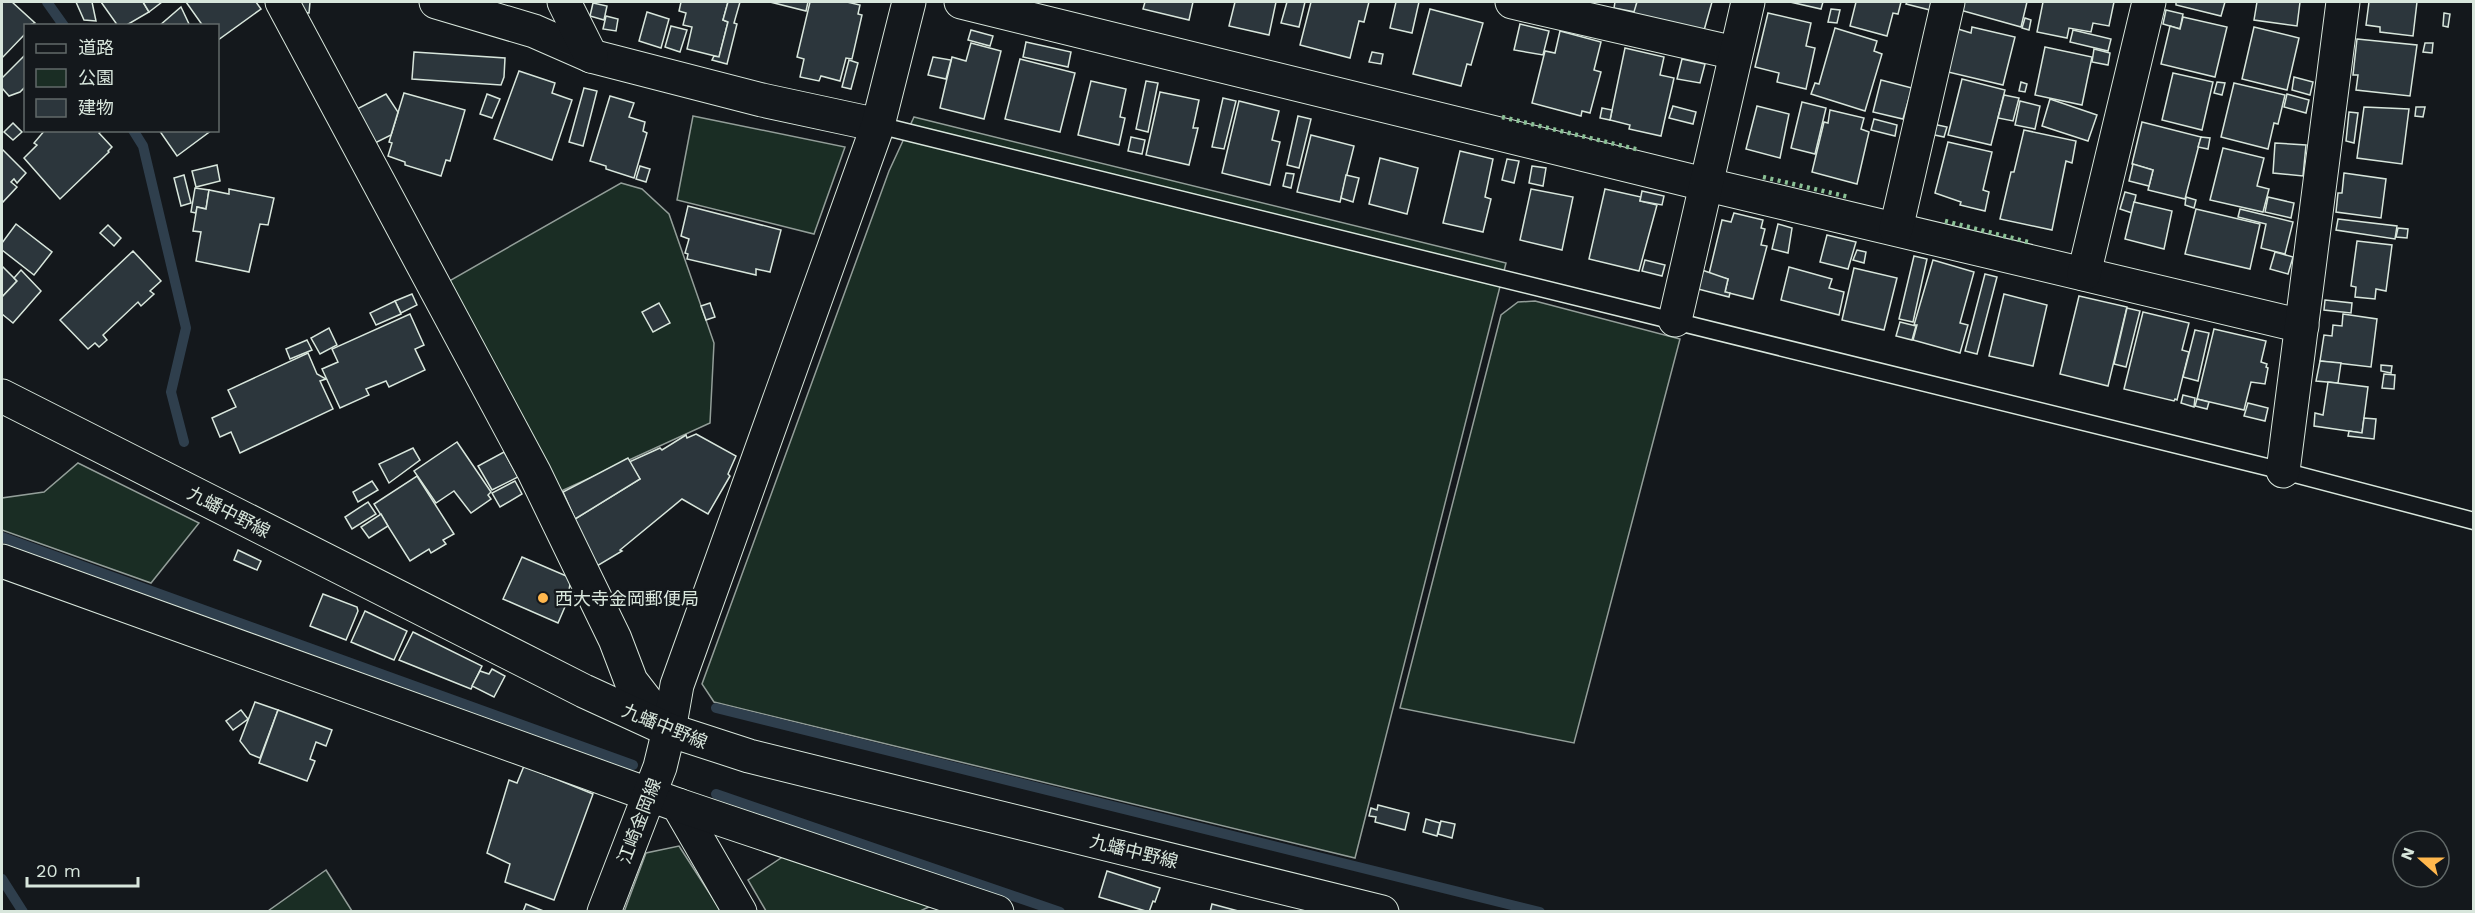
<svg xmlns="http://www.w3.org/2000/svg" width="2475" height="913" font-family="'Work Sans','Noto Sans JP',sans-serif">
  <rect width="100%" height="100%" fill="#14181c"/>
  <g fill="#1a2d24" stroke="#939e99" stroke-width="1.5">
    <path d="M693,116L845,147L814,234L677,200Z"/>
    <path d="M914,117L1506,263L1355,858L714,702L702,684L889,171Z"/>
    <path d="M621,183L642,189L669,214L714,343L710,423L557,493L444,284Z"/>
    <path d="M1535,301L1680,339L1574,743L1400,708L1501,315L1518,302Z"/>
    <path d="M78,463L199,523L151,583L2,530V498L44,492Z"/>
    <path d="M679,846L721,911L624,912L646,853Z"/>
    <path d="M784,856L933,905L918,912L766,911L748,880Z"/>
    <path d="M326,870L352,911H268Z"/>
  </g>
  <g fill="none" stroke-linecap="round" stroke-linejoin="round">
    <g stroke="#2f3f4d" stroke-width="10">
      <path d="M47,2L64,26"/>
      <path d="M133,130L143,146L186,328L171,392L184,442"/>
      <path d="M2,537L633,765"/>
      <path d="M716,708L1540,912"/>
      <path d="M716,794L1060,912"/>
      <path d="M2,879L23,912"/>
    </g>
  </g>
  <g fill="#2c363c" stroke="#d8e6dc" stroke-width="1.5">
    <path d="M2,2H12L35,23L26,26V33L2,58Z"/>
    <path d="M76,2H92L96,21L84,20Z"/>
    <path d="M101,2H143L149,12L125,26H118Z"/>
    <path d="M143,2H162L149,12Z"/>
    <path d="M186,2H256L261,9L218,40V26H203Z"/>
    <path d="M295,2H310L309,13L295,12Z"/>
    <path d="M681,2H728L723,20L728,22L719,57L687,49L692,27L683,25L686,13L679,11Z"/>
    <path d="M728,2H740L734,23L737,24L727,64L712,60L714,56L719,57L728,22L723,20Z"/>
    <path d="M770,2H808L806,11Z"/>
    <path d="M810,2H847L860,5L858,14L862,15L852,59L846,58L840,81L821,76L819,81L800,77L804,59L797,57Z"/>
    <path d="M1145,2H1193L1189,20L1143,9Z"/>
    <path d="M1235,2H1276L1269,35L1229,26Z"/>
    <path d="M1287,2H1305L1299,27L1281,23Z"/>
    <path d="M1311,2H1369L1364,22L1359,21L1350,58L1300,45Z"/>
    <path d="M1396,2H1419L1412,33L1390,28Z"/>
    <path d="M1615,2H1637L1635,12L1614,8Z"/>
    <path d="M1637,2H1712L1703,34L1633,15Z"/>
    <path d="M1790,2H1823L1821,9Z"/>
    <path d="M1856,2H1901L1898,14L1893,13L1887,36L1850,26Z"/>
    <path d="M1907,2H1932L1930,10L1906,4Z"/>
    <path d="M1962,2H2027L2021,27L1960,10Z"/>
    <path d="M2043,2H2114L2109,26L2093,23L2091,32L2069,28L2067,38L2037,32Z"/>
    <path d="M2176,2H2225L2221,16L2176,5Z"/>
    <path d="M2257,2H2300L2297,26L2254,20Z"/>
    <path d="M2369,2H2417L2413,36L2380,32V27L2366,25Z"/>
    <path d="M593,3L607,6L604,20L590,16Z"/>
    <path d="M181,7L190,26H159Z"/>
    <path d="M1430,9L1483,23L1471,65L1467,64L1461,86L1413,74Z"/>
    <path d="M1831,9L1840,10L1837,23L1828,22Z"/>
    <path d="M2166,10L2183,14L2180,29L2163,24Z"/>
    <path d="M647,12L669,19L661,48L639,41Z"/>
    <path d="M1768,13L1811,23L1806,46L1815,48L1806,89L1777,82L1779,73L1755,67Z"/>
    <path d="M2444,13L2450,14L2448,27L2443,26Z"/>
    <path d="M606,16L618,19L616,31L603,29Z"/>
    <path d="M2183,17L2227,27L2215,77L2161,64L2170,26L2180,29Z"/>
    <path d="M2025,18L2031,20L2029,30L2022,28Z"/>
    <path d="M1520,24L1549,31L1543,55L1514,50Z"/>
    <path d="M671,26L687,30L680,52L665,47Z"/>
    <path d="M1972,27L2015,37L2003,85L1948,72L1958,29L1971,33Z"/>
    <path d="M2254,27L2299,38L2287,90L2242,79Z"/>
    <path d="M1835,28L1877,41L1874,51L1882,54L1865,111L1811,94L1815,83L1819,84Z"/>
    <path d="M971,30L993,36L990,46L968,40Z"/>
    <path d="M2073,30L2111,39L2108,51L2070,42Z"/>
    <path d="M1560,31L1601,42L1594,70L1601,72L1590,113L1582,111L1581,116L1532,103L1545,51L1555,53Z"/>
    <path d="M2357,39L2417,45L2410,96L2356,90L2358,75H2353Z"/>
    <path d="M1026,42L1071,52L1068,67L1023,57Z"/>
    <path d="M971,43L1001,51L984,119L940,108L952,57L966,61Z"/>
    <path d="M2425,43H2433L2432,53L2423,52Z"/>
    <path d="M2045,47L2092,57L2082,105L2035,95Z"/>
    <path d="M1625,48L1664,57L1660,75L1674,78L1661,136L1629,129L1630,125L1610,120Z"/>
    <path d="M2094,49L2110,53L2108,65L2092,62Z"/>
    <path d="M414,52L505,58L504,77L501,85L412,79Z"/>
    <path d="M1372,52L1383,54L1381,64L1369,62Z"/>
    <path d="M26,54V86L20,92L9,96L2,88V78Z"/>
    <path d="M933,57L951,60L946,79L928,75Z"/>
    <path d="M1020,59L1075,73L1060,132L1005,119Z"/>
    <path d="M1682,59L1705,64L1700,83L1677,79Z"/>
    <path d="M849,60L858,63L851,89L842,87Z"/>
    <path d="M519,71L555,83L552,93L572,100L552,160L494,139Z"/>
    <path d="M2173,73L2213,82L2202,130L2162,120Z"/>
    <path d="M2294,77L2313,82L2310,95L2292,90Z"/>
    <path d="M1962,79L2005,90L1991,145L1948,135Z"/>
    <path d="M1881,80L1912,88L1903,119L1873,112Z"/>
    <path d="M1091,81L1126,89L1120,117L1125,118L1119,145L1078,135Z"/>
    <path d="M1146,81L1158,83L1148,132L1136,129Z"/>
    <path d="M2021,82L2027,84L2025,92L2019,91Z"/>
    <path d="M2217,82L2225,83L2222,95L2214,93Z"/>
    <path d="M2234,83L2285,95L2278,124L2274,123L2268,149L2221,137Z"/>
    <path d="M584,88L597,91L583,146L569,142Z"/>
    <path d="M1160,92L1199,100L1193,128H1198L1189,165L1146,155Z"/>
    <path d="M404,93L465,110L450,161L446,160L441,176L405,165V162L388,156L392,143L389,142Z"/>
    <path d="M386,94L398,112L391,135L371,145L353,111Z"/>
    <path d="M487,94L500,99L492,118L480,114Z"/>
    <path d="M2287,94L2309,100L2306,113L2284,107Z"/>
    <path d="M2004,95L2019,98L2013,121L1998,118Z"/>
    <path d="M610,96L634,103L629,117L645,122L643,131L647,133L634,178L606,169V166L590,161Z"/>
    <path d="M1223,98L1236,101L1224,149L1212,147Z"/>
    <path d="M2050,99L2097,115L2088,141L2042,126Z"/>
    <path d="M1239,101L1279,111L1272,140L1280,142L1270,185L1222,173Z"/>
    <path d="M2020,101L2040,106L2035,129L2015,125Z"/>
    <path d="M1802,102L1826,108L1815,154L1791,148Z"/>
    <path d="M1673,106L1696,112L1693,124L1669,118Z"/>
    <path d="M1757,106L1789,114L1780,158L1746,149Z"/>
    <path d="M2364,107L2409,109L2402,164L2357,158Z"/>
    <path d="M2416,107H2425L2423,117L2415,116Z"/>
    <path d="M1602,108L1612,110L1610,120L1600,118Z"/>
    <path d="M1830,110L1864,118L1861,129L1869,132L1857,184L1812,172L1824,122L1828,123Z"/>
    <path d="M2349,112L2358,113L2354,143L2346,141Z"/>
    <path d="M1298,116L1311,119L1299,168L1287,165Z"/>
    <path d="M1874,119L1897,125L1895,136L1871,130Z"/>
    <path d="M2142,122L2201,137L2185,199L2148,190L2153,170L2132,164Z"/>
    <path d="M13,123L22,132L13,140L4,132Z"/>
    <path d="M1933,124L1947,127L1944,137L1930,134Z"/>
    <path d="M45,130H102L99,133L112,147L108,151L109,152L60,199L24,158L37,145L34,143Z"/>
    <path d="M159,130H212L177,156Z"/>
    <path d="M2024,130L2076,141L2072,163L2066,161L2052,230L2000,219L2011,172H2014Z"/>
    <path d="M1311,135L1354,146L1340,202L1297,192Z"/>
    <path d="M1131,137L1145,140L1142,154L1128,151Z"/>
    <path d="M2201,137L2210,138L2208,149L2198,147Z"/>
    <path d="M1948,142L1992,152L1983,190L1989,192L1985,211L1960,205L1961,202L1935,193Z"/>
    <path d="M2275,143L2306,145L2303,176L2273,173Z"/>
    <path d="M2223,148L2264,158L2257,186L2269,189L2263,212L2210,200Z"/>
    <path d="M2,149L26,173L17,183L14,179L11,182L17,187L2,203Z"/>
    <path d="M1460,151L1493,159L1485,197L1491,199L1483,232L1443,223Z"/>
    <path d="M1380,158L1418,168L1407,214L1369,204Z"/>
    <path d="M1507,159L1519,161L1514,183L1502,180Z"/>
    <path d="M2133,164L2153,170L2149,186L2129,181Z"/>
    <path d="M217,165L220,181L196,187L192,171Z"/>
    <path d="M640,166L650,169L646,182L636,179Z"/>
    <path d="M1532,166L1546,168L1543,186L1529,183Z"/>
    <path d="M1286,173L1294,174L1291,188L1283,186Z"/>
    <path d="M2344,173L2386,179L2381,218L2336,212L2338,193H2342Z"/>
    <path d="M184,175L191,203L181,206L174,178Z"/>
    <path d="M1346,175L1359,178L1353,202L1341,198Z"/>
    <path d="M195,188L209,190L206,209L197,207L196,213L191,212Z"/>
    <path d="M229,189L274,198L268,225L260,224L249,272L196,261L201,232L193,231L197,207L206,209L209,190L229,194Z"/>
    <path d="M1531,189L1573,197L1562,250L1520,240Z"/>
    <path d="M1605,189L1641,197L1640,201L1657,205L1639,271L1589,259Z"/>
    <path d="M1642,191L1664,196L1662,205L1640,201Z"/>
    <path d="M2125,192L2136,195L2132,213L2120,209Z"/>
    <path d="M2186,197L2196,200L2194,208L2185,205Z"/>
    <path d="M2268,197L2294,203L2291,218L2265,212Z"/>
    <path d="M2134,202L2172,211L2164,249L2125,239Z"/>
    <path d="M688,206L781,230L770,272L756,269V275L687,259L688,254L685,253L689,239L681,236Z"/>
    <path d="M2196,209L2260,224L2250,269L2185,254Z"/>
    <path d="M2240,209L2293,222L2285,254L2261,248L2266,224L2238,217Z"/>
    <path d="M1734,213L1763,220L1761,228L1765,229L1761,245L1767,246L1753,299L1725,292L1728,279L1709,274L1722,220L1731,222Z"/>
    <path d="M2338,219L2397,226L2395,239L2336,230Z"/>
    <path d="M16,224L52,252L34,275L2,250V243Z"/>
    <path d="M1778,224L1792,228L1788,253L1772,249Z"/>
    <path d="M108,225L121,238L114,246L100,233Z"/>
    <path d="M2398,228L2408,229L2407,238L2396,237Z"/>
    <path d="M1827,235L1856,242L1848,269L1820,262Z"/>
    <path d="M2357,241L2392,245L2386,291L2376,289L2375,299L2355,297L2356,287L2351,286Z"/>
    <path d="M1857,250L1866,252L1864,263L1853,260Z"/>
    <path d="M133,251L161,281L150,291L154,294L141,306L138,302L103,335L107,340L99,347L95,343L88,349L60,320Z"/>
    <path d="M2275,252L2293,257L2288,274L2270,269Z"/>
    <path d="M1914,256L1927,259L1913,322L1899,319Z"/>
    <path d="M1645,260L1665,265L1662,276L1642,271Z"/>
    <path d="M1933,260L1974,272L1960,323L1968,325L1960,353L1913,340L1917,325H1914Z"/>
    <path d="M2,266L17,281L2,297Z"/>
    <path d="M1789,267L1832,279L1829,288L1844,292L1839,315L1781,300Z"/>
    <path d="M1854,268L1897,278L1884,330L1842,320Z"/>
    <path d="M21,270L41,291L13,323L2,314V297L17,281L14,278Z"/>
    <path d="M1702,270L1728,279L1725,292L1730,293L1729,297L1698,289Z"/>
    <path d="M1985,274L1997,277L1977,354L1965,351Z"/>
    <path d="M412,294L417,305L401,313L395,301Z"/>
    <path d="M2004,294L2047,305L2033,366L1989,356Z"/>
    <path d="M2079,296L2127,307L2108,386L2060,374Z"/>
    <path d="M2325,300L2352,303L2351,313L2324,310Z"/>
    <path d="M395,301L401,314L376,325L370,313Z"/>
    <path d="M659,303L670,323L653,332L642,312Z"/>
    <path d="M710,303L715,317L706,320L701,306Z"/>
    <path d="M2127,308L2140,311L2126,367L2114,364Z"/>
    <path d="M2143,312L2189,323L2182,350L2189,352L2177,400L2175,399L2174,401L2124,389Z"/>
    <path d="M410,314L424,345L415,349L425,370L389,387L386,381L366,389L369,395L340,408L322,369L338,362L332,349Z"/>
    <path d="M2343,314L2377,319L2371,367L2320,361L2324,335L2332,336L2333,325L2342,326Z"/>
    <path d="M1900,322L1916,326L1912,340L1896,336Z"/>
    <path d="M329,328L337,345L320,354L311,338Z"/>
    <path d="M2214,329L2266,341L2261,362L2267,364L2266,367L2268,368L2265,384L2251,382L2244,410L2197,399Z"/>
    <path d="M2195,330L2209,333L2198,381L2183,377Z"/>
    <path d="M307,340L312,350L290,359L286,349Z"/>
    <path d="M308,353L317,374L326,379L320,381L333,409L240,453L231,432L220,437L212,418L236,407L228,390Z"/>
    <path d="M2320,361L2341,363L2338,383L2316,381Z"/>
    <path d="M2381,365L2392,366L2391,373L2381,371Z"/>
    <path d="M2384,374L2395,375L2394,389L2382,388Z"/>
    <path d="M2328,382L2368,387L2362,433L2314,426L2315,413L2323,415Z"/>
    <path d="M2183,395L2195,398L2194,407L2181,403Z"/>
    <path d="M2197,399L2209,402L2207,409L2195,406Z"/>
    <path d="M2248,403L2268,408L2265,421L2244,416Z"/>
    <path d="M2364,418L2376,419L2374,439L2348,436L2349,431L2362,433Z"/>
    <path d="M696,434L736,456L728,474L730,476L708,514L682,499L620,550L622,551L597,566L575,519L640,479L629,462L660,448L662,450L686,435L687,438Z"/>
    <path d="M457,442L491,492L488,495L491,499L471,513L454,491L436,503L414,471Z"/>
    <path d="M413,448L420,460L389,483L379,464Z"/>
    <path d="M504,452L518,477L492,490L478,466Z"/>
    <path d="M628,458L640,479L575,519L563,492Z"/>
    <path d="M417,476L454,534L443,540L446,544L431,553L429,549L410,561L374,504Z"/>
    <path d="M372,481L378,490L358,502L353,492Z"/>
    <path d="M515,481L522,494L500,507L492,493Z"/>
    <path d="M368,502L376,514L352,529L345,517Z"/>
    <path d="M381,514L388,526L369,538L361,527Z"/>
    <path d="M238,550L261,561L257,570L234,560Z"/>
    <path d="M522,557L571,578L567,602L558,623L503,599Z"/>
    <path d="M323,594L357,607L358,611L346,640L310,626Z"/>
    <path d="M365,611L407,631L394,660L351,642Z"/>
    <path d="M413,632L482,666L471,689L399,660Z"/>
    <path d="M492,669L505,676L494,697L472,686L480,671L489,674Z"/>
    <path d="M255,702L278,710L260,758L250,754L240,741Z"/>
    <path d="M241,710L248,719L233,730L226,721Z"/>
    <path d="M278,710L332,730L326,746L316,742L310,759L315,761L307,781L259,763Z"/>
    <path d="M524,766L593,794L554,900L505,882L510,864L487,853L509,780L517,783Z"/>
    <path d="M1378,805L1409,813L1405,830L1375,822L1376,817L1369,816L1371,808L1377,810Z"/>
    <path d="M1426,819L1440,823L1437,836L1423,832Z"/>
    <path d="M1441,821L1455,824L1452,838L1438,834Z"/>
    <path d="M1107,871L1160,888L1155,902L1153,901L1149,912L1099,897Z"/>
    <path d="M526,904L546,912H523Z"/>
    <path d="M1212,904L1242,912H1210Z"/>
  </g>
  <g fill="none" stroke-linecap="round" stroke-linejoin="round">
    <g stroke="#d8e6dc" stroke-width="19">
      <path id="service" d="M878,125L2283,471L2474,521"/>
    </g>
    <g stroke="#d8e6dc" stroke-width="35">
      <g id="minor">
        <path d="M282,2L534,472L615,639L631,681L669,730"/>
        <path d="M436,2L534,31L591,56L762,100L878,125"/>
        <path d="M564,2L591,56"/>
        <path d="M961,2L1704,184L2302,326"/>
        <path d="M1512,2L1735,53"/>
        <path d="M1896,229L1948,2"/>
        <path d="M2084,274L2149,2"/>
        <path d="M1675,320L1748,2"/>
        <path d="M2283,471L2343,2"/>
        <path d="M2,561L678,805L740,912"/>
        <path d="M669,730L677,685L878,125L909,2"/>
        <path d="M678,805L997,912"/>
      </g>
    </g>
    <g stroke="#d8e6dc" stroke-width="35">
      <g id="secondary">
        <path d="M2,396L584,691L669,730L749,756L1382,912"/>
        <path d="M604,912L660,767L669,730"/>
      </g>
    </g>
    <use href="#service" stroke="#14181c" stroke-width="16"/>
    <use href="#minor" stroke="#14181c" stroke-width="33"/>
    <use href="#secondary" stroke="#14181c" stroke-width="33"/>
    <g stroke="#8ac095" stroke-width="4.5" stroke-dasharray="3 4.5" stroke-linecap="butt">
      <path d="M1502,117L1640,150"/>
      <path d="M1763,177L1849,197"/>
      <path d="M1945,221L2032,243"/>
    </g>
  </g>
  <circle fill="#ffb74d" stroke="#14181c" stroke-width="2" cx="543" cy="598" r="6"/>
  <g text-anchor="middle" dominant-baseline="central" stroke-width="4.5" stroke-linejoin="round" paint-order="stroke">
    <g font-size="18" fill="#d8e6dc" stroke="#14181c">
      <text transform="translate(229 512) rotate(27)">九蟠中野線</text>
      <text transform="translate(665 726) rotate(22)">九蟠中野線</text>
      <text transform="translate(639 821) rotate(-69)">江崎金岡線</text>
      <text transform="translate(1134 851) rotate(14)">九蟠中野線</text>
    </g>
    <g font-size="18" fill="#d8e6dc" stroke="#14181c" text-anchor="start">
      <text x="555" y="598">西大寺金岡郵便局</text>
    </g>
  </g>
  <rect width="2475" height="913" fill="none" stroke="#d8e6dc" stroke-width="6"/>
  <rect x="24" y="24" width="195" height="108" fill="#14181c" stroke="#626a69" stroke-width="1.5"/>
  <rect x="36" y="44" width="30" height="9" fill="#14181c" stroke="#626a69" stroke-width="1.5"/>
  <text x="78" y="54" font-size="18" fill="#d8e6dc">道路</text>
  <rect x="36" y="69" width="30" height="18" fill="#1a2d24" stroke="#626a69" stroke-width="1.5"/>
  <text x="78" y="84" font-size="18" fill="#d8e6dc">公園</text>
  <rect x="36" y="99" width="30" height="18" fill="#2c363c" stroke="#626a69" stroke-width="1.5"/>
  <text x="78" y="114" font-size="18" fill="#d8e6dc">建物</text>
  <g transform="translate(2421 859) rotate(291)"><circle r="28" fill="#14181c" stroke="#626a69" stroke-width="1.5"/>
  <path d="M0-4.5L10 22L0 15L-10 22Z" fill="#ffb74d"/>
  <text y="-9" font-size="16" font-weight="bold" text-anchor="middle" fill="#d8e6dc">N</text>
  </g>
  <path d="M27 877v9h111v-9" fill="none" stroke="#d8e6dc" stroke-width="3"/>
  <text x="36" y="877" font-size="18" fill="#d8e6dc" stroke="#14181c" stroke-width="4.5" paint-order="stroke">20 m</text>
</svg>
